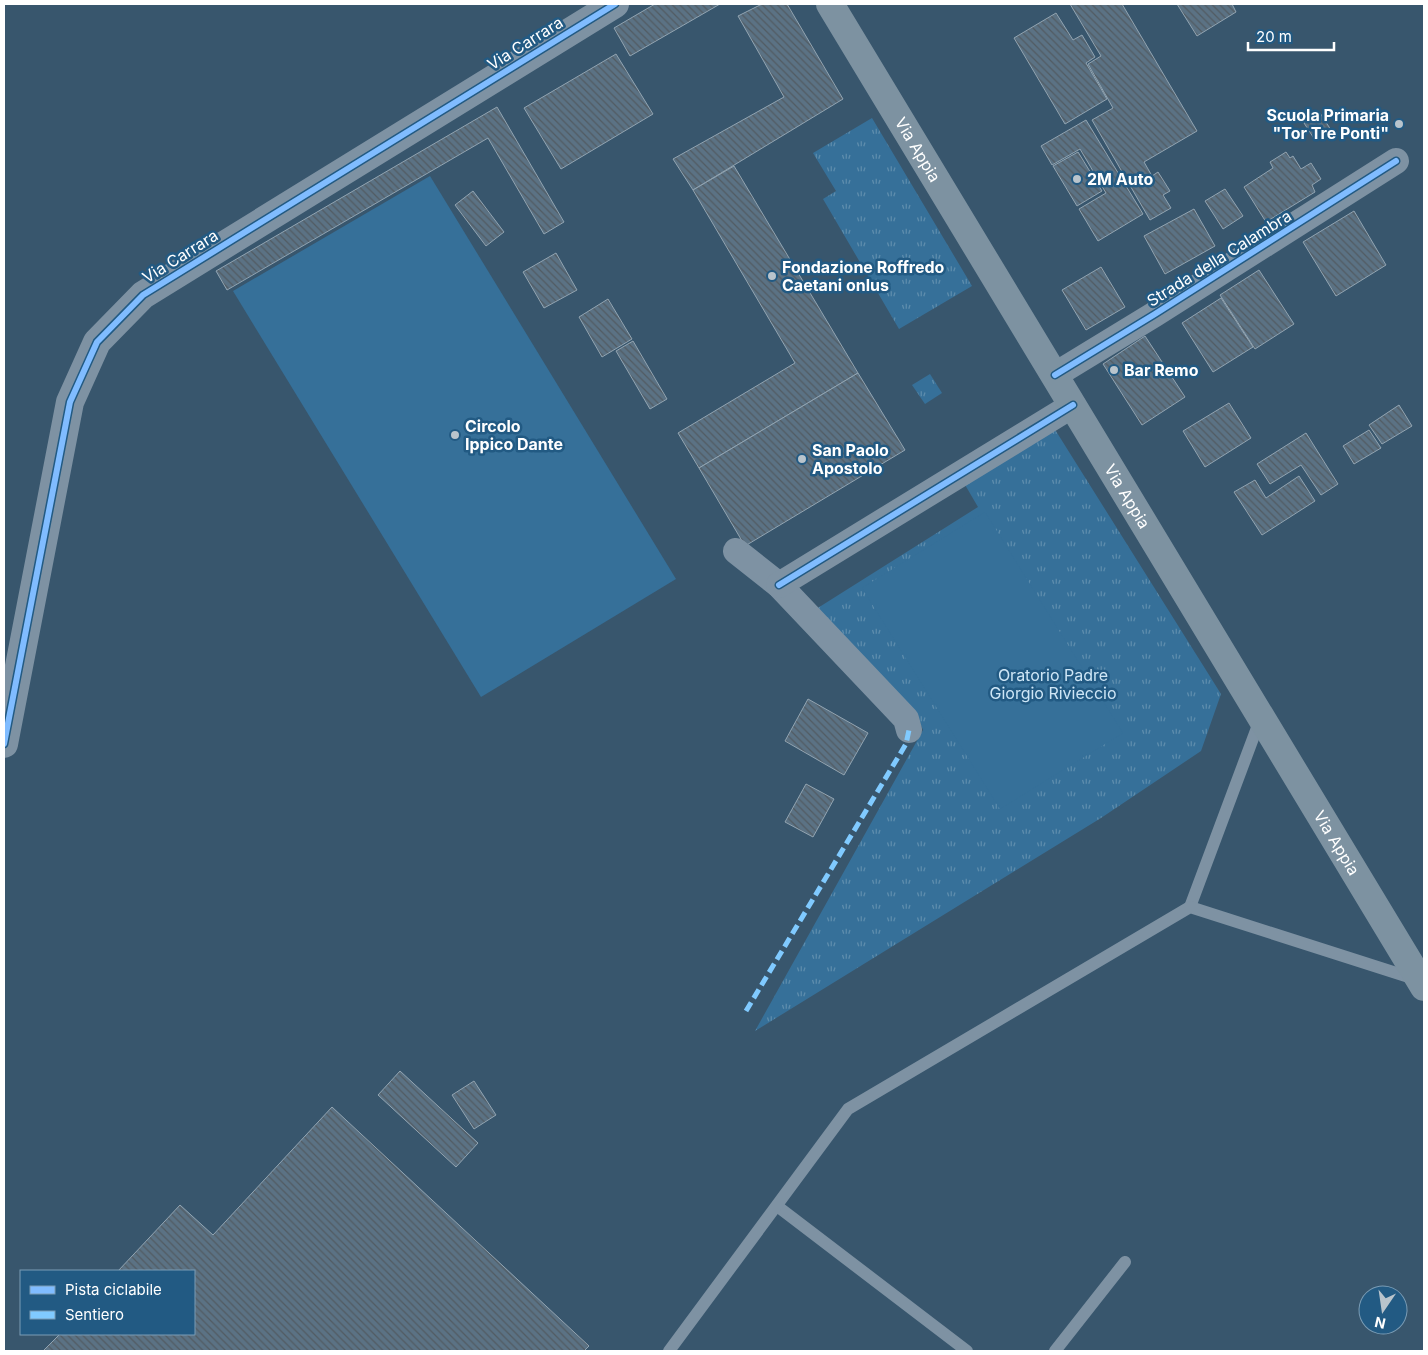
<svg xmlns="http://www.w3.org/2000/svg" width="1428" height="1355" font-family="Inter,sans-serif">
  <defs>
    <pattern id="grass-tufts" width="24" height="20" patternUnits="userSpaceOnUse" patternTransform="scale(1.25)"><rect width="24" height="20" fill="#367099"/><path d="M3 7l-1-3M5 7V3M7 7l1-3M15 17l-1-3M17 17v-4M19 17l1-3" fill="none" stroke="#5e8dad"/></pattern>
    <pattern id="building-back-hatch" width="6" height="6" patternUnits="userSpaceOnUse" patternTransform="scale(1.25)"><rect width="6" height="6" fill="#5b7284"/><path d="M-1 5l2 2M0 0l6 6M5-1l2 2" fill="none" stroke="#525b62"/></pattern>
  </defs>
  <rect width="100%" height="100%" fill="#38566d"/>
  <g fill="url(#grass-tufts)">
    <path d="M872,118L972,286L899,329L823,199L836,191L813,153Z"/>
    <path d="M930,374L942,393L925,404L912,385Z"/>
    <path d="M1054,428L1221,694L1201,751L1101,818L755,1031L923,730L916,713L813,611L978,507L964,483Z"/>
  </g>
  <g fill="#367099">
    <path d="M430,176L676,579L481,697L233,291Z"/>
    <path d="M985,512L1123,733L1000,809L862,588Z"/>
  </g>
  <g fill="url(#building-back-hatch)" stroke="#92a4b1">
    <path d="M655,4H720L630,56L614,28Z"/>
    <path d="M762,4H787L843,99L693,190L673,159L784,97L738,16Z"/>
    <path d="M1070,4H1122L1197,131L1144,162L1152,176L1158,172L1170,191L1163,195L1171,208L1150,220L1092,120L1113,108L1088,64L1101,56Z"/>
    <path d="M1177,4H1232L1236,12L1197,36Z"/>
    <path d="M1056,13L1073,40L1082,35L1095,57L1086,63L1107,99L1065,124L1014,38Z"/>
    <path d="M616,54L653,114L561,169L524,108Z"/>
    <path d="M497,107L564,222L544,234L488,138L227,290L216,271Z"/>
    <path d="M1320,113L1331,130L1315,140L1304,123Z"/>
    <path d="M1086,120L1143,214L1098,241L1079,209L1106,193L1080,149L1052,165L1041,146Z"/>
    <path d="M1078,152L1102,191L1077,206L1053,166Z"/>
    <path d="M1286,152L1290,158L1293,156L1301,169L1311,163L1321,179L1312,185L1315,192L1266,222L1244,187L1273,168L1270,162Z"/>
    <path d="M734,166L858,373L699,468L678,433L795,363L693,190Z"/>
    <path d="M1225,189L1243,216L1223,229L1205,201Z"/>
    <path d="M473,191L504,232L486,246L455,205Z"/>
    <path d="M1194,209L1215,246L1165,274L1144,236Z"/>
    <path d="M1354,211L1386,265L1336,296L1303,242Z"/>
    <path d="M556,253L577,290L544,308L523,272Z"/>
    <path d="M1101,267L1125,307L1086,330L1062,290Z"/>
    <path d="M1259,270L1294,324L1255,349L1220,295Z"/>
    <path d="M1221,298L1253,347L1213,372L1182,323Z"/>
    <path d="M608,299L632,339L602,357L579,317Z"/>
    <path d="M1145,336L1185,397L1142,425L1103,364Z"/>
    <path d="M633,341L667,399L650,409L616,351Z"/>
    <path d="M858,373L905,450L745,546L699,468Z"/>
    <path d="M1229,403L1251,438L1205,467L1183,431Z"/>
    <path d="M1399,405L1412,426L1382,444L1369,425Z"/>
    <path d="M1369,430L1381,448L1354,464L1343,446Z"/>
    <path d="M1306,433L1338,484L1321,495L1301,465L1270,484L1257,464Z"/>
    <path d="M1299,476L1315,501L1262,535L1234,492L1255,480L1266,498Z"/>
    <path d="M808,699L868,733L844,775L785,741Z"/>
    <path d="M806,784L834,799L813,837L785,822Z"/>
    <path d="M400,1071L478,1143L456,1167L378,1095Z"/>
    <path d="M474,1081L496,1115L474,1129L452,1095Z"/>
    <path d="M332,1107L589,1346L584,1351H43L60,1334H194V1271H118L180,1205L213,1235Z"/>
  </g>
  <g fill="none" stroke-linecap="round" stroke-linejoin="round">
    <g stroke="#7e92a3" stroke-width="12">
      <path d="M1190,907L1261,717"/>
      <path d="M777,1206L967,1351"/>
      <path d="M669,1351L848,1109L1190,907L1415,979"/>
      <path d="M1055,1351L1125,1262"/>
    </g>
    <g stroke="#7e92a3" stroke-width="26">
      <path d="M1055,375L1155,314L1396,161"/>
      <path d="M736,551L779,585L906,719L909,730"/>
      <path d="M779,585L1073,405"/>
    </g>
    <path stroke="#7e92a3" stroke-width="28" d="M4,744L70,402L97,342L143,295L615,4"/>
    <path stroke="#7d92a1" stroke-width="28" id="s1" d="M830,4L1424,987"/>
    <path stroke="#80caff" stroke-width="5" stroke-dasharray="10 5" stroke-linecap="butt" d="M746,1011L906,744L909,730"/>
    <g stroke="#225a83" stroke-width="9">
      <g id="cycleway">
        <path d="M1055,375L1155,314L1396,161"/>
        <path d="M779,585L1073,405"/>
        <path d="M4,744L70,402L97,342L143,295L615,4"/>
      </g>
    </g>
    <use href="#cycleway" stroke="#80bcff" stroke-width="6"/>
  </g>
  <g fill="#b9c4cc" stroke="#225a83" stroke-width="2">
    <circle cx="1399" cy="124" r="5"/>
    <circle cx="1077" cy="179" r="5"/>
    <circle cx="772" cy="276" r="5"/>
    <circle cx="1114" cy="370" r="5"/>
    <circle cx="455" cy="435" r="5"/>
    <circle cx="802" cy="459" r="5"/>
  </g>
  <g text-anchor="middle" dominant-baseline="central" stroke-width="5" stroke-linejoin="round" paint-order="stroke">
    <g font-size="16" fill="#fff" stroke="#225a83">
      <text transform="translate(525 43) rotate(-32)">Via Carrara</text>
      <text stroke="none"><textPath href="#s1" startOffset="170">Via Appia</textPath></text>
      <text transform="translate(180 256) rotate(-32)">Via Carrara</text>
      <text transform="translate(1219 258) rotate(-32)">Strada della Calambra</text>
      <text stroke="none"><textPath href="#s1" startOffset="575">Via Appia</textPath></text>
      <text stroke="none"><textPath href="#s1" startOffset="980">Via Appia</textPath></text>
    </g>
    <g font-size="16" font-weight="bold" fill="#fff" stroke="#225a83" text-anchor="start">
      <text x="1389" y="115" text-anchor="end">Scuola Primaria<tspan x="1389" dy="18">"Tor Tre Ponti"</tspan></text>
      <text x="1087" y="179">2M Auto</text>
      <text x="782" y="267">Fondazione Roffredo<tspan x="782" dy="18">Caetani onlus</tspan></text>
      <text x="1124" y="370">Bar Remo</text>
      <text x="465" y="426">Circolo<tspan x="465" dy="18">Ippico Dante</tspan></text>
      <text x="812" y="450">San Paolo<tspan x="812" dy="18">Apostolo</tspan></text>
    </g>
    <g font-size="16" fill="#cee6f6" stroke="#225a83">
      <text x="1053" y="675">Oratorio Padre<tspan x="1053" dy="18">Giorgio Rivieccio</tspan></text>
    </g>
  </g>
  <rect width="1428" height="1355" fill="none" stroke="#ffffff" stroke-width="10"/>
  <rect x="20" y="1270" width="175" height="65" fill="#225a83" stroke="#7a9cb5"/>
  <rect x="30" y="1286" width="25" height="8" fill="#80bcff" stroke="#7a9cb5"/>
  <text x="65" y="1295" font-size="15" fill="#ffffff">Pista ciclabile</text>
  <rect x="30" y="1311" width="25" height="8" fill="#80caff" stroke="#7a9cb5"/>
  <text x="65" y="1320" font-size="15" fill="#ffffff">Sentiero</text>
  <g transform="translate(1383 1310) rotate(193)"><circle r="24" fill="#225a83" stroke="#7a9cb5"/>
  <path d="M0-4L9 19L0 12L-9 19Z" fill="#b9c4cc"/>
  <text y="-8" font-size="14" font-weight="bold" text-anchor="middle" fill="#ffffff">N</text>
  </g>
  <path d="M1248 42v8h86v-8" fill="none" stroke="#ffffff" stroke-width="2.5"/>
  <text x="1256" y="42" font-size="15" fill="#ffffff" stroke="#225a83" stroke-width="4" paint-order="stroke">20 m</text>
</svg>
